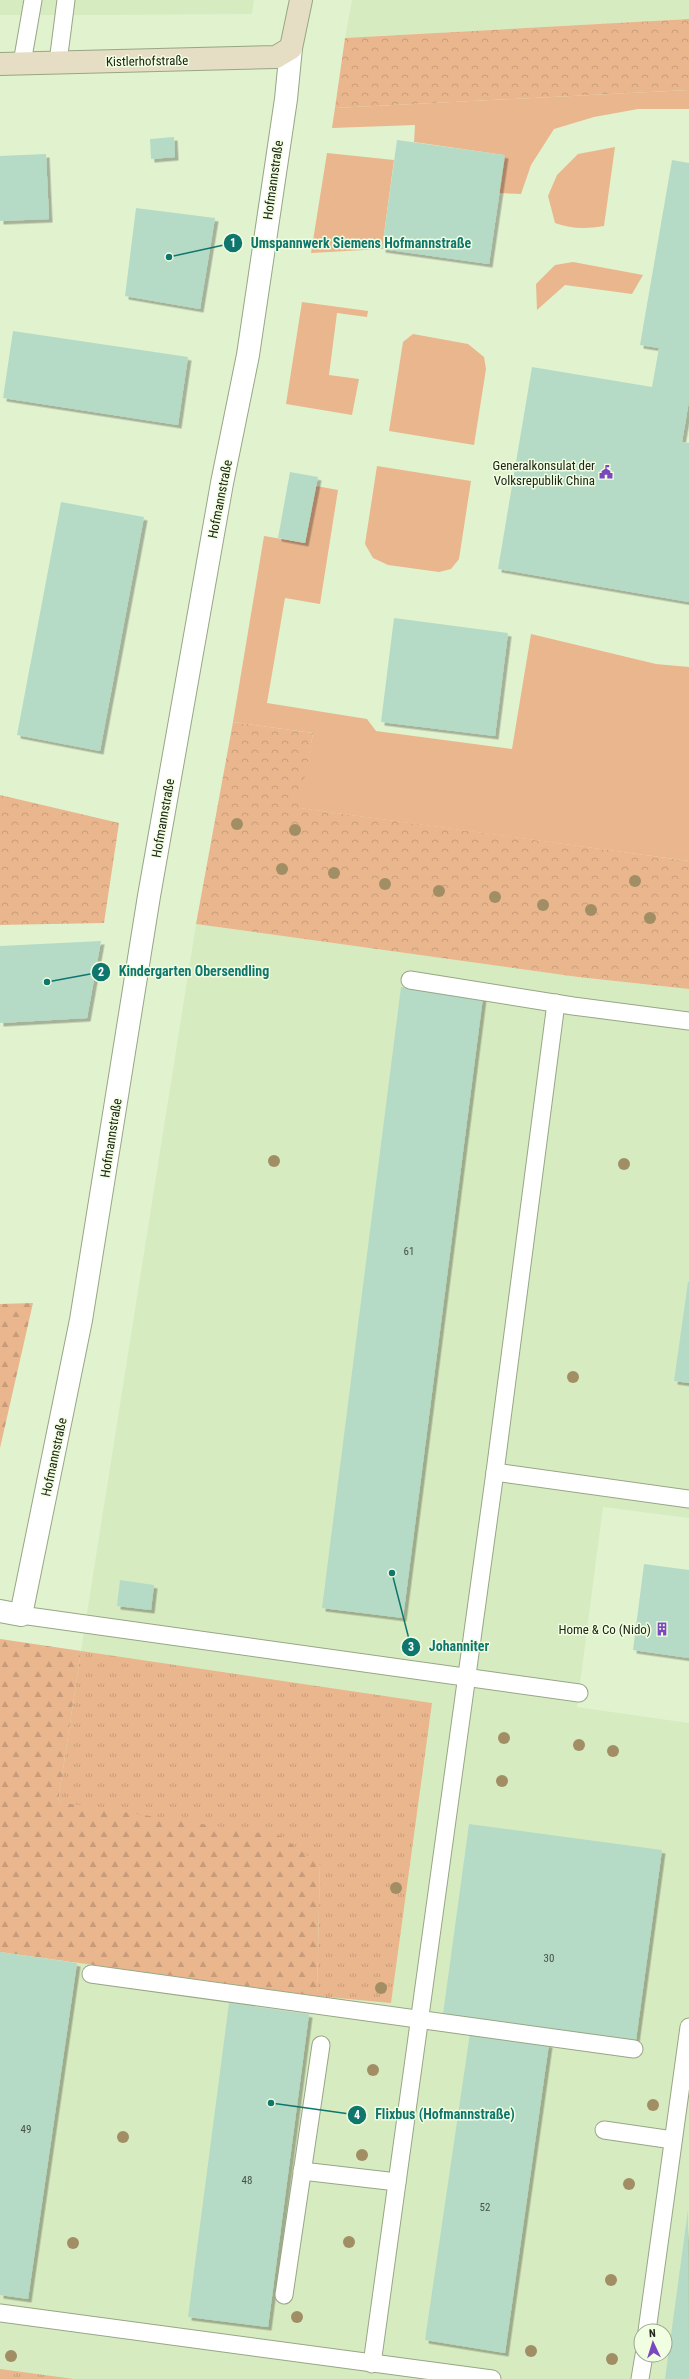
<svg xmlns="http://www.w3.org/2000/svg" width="689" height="2379" font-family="'Roboto Condensed',sans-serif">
  <defs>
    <pattern id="grass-tufts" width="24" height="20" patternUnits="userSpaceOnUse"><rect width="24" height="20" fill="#eab68e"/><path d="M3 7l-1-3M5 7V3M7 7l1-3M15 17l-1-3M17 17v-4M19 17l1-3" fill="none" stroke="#c89c7a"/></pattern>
    <pattern id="forest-firs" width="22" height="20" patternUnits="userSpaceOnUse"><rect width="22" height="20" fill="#eab68e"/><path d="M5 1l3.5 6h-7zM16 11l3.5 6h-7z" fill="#c89c7a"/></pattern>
    <pattern id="park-crowns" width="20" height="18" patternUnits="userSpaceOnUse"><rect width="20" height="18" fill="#eab68e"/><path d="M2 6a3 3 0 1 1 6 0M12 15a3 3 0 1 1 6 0" fill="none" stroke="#c89c7a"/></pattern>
    <filter id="shadow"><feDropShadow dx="3.5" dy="3.5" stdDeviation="0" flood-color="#0004"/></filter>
  </defs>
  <rect width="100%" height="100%" fill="#e1f2cf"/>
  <g fill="#d7ebc0" fill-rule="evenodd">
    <path d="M0,0H254L252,14L103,15H0Z"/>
    <path d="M352,0H689V19L345,38Z"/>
    <path d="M196,924L578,977L689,989V1518L603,1507L577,1707L689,1723V2379H0V1639L81,1651ZM641,2331H665V2355H641Z"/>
  </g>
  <g fill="url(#grass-tufts)">
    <path d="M81,1651L432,1703L391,2003L317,1996L320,1865L58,1802Z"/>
    <path d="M0,2369L74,2379H0Z"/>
  </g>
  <g fill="url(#forest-firs)">
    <path d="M33,1303L0,1448V1304Z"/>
    <path d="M0,1639L81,1651L58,1802L281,1836L320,1865L317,1996L0,1952Z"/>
  </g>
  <g fill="url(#park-crowns)">
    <path d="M689,19V90L335,108L345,38Z"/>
    <path d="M233,722L313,733L300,808L689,861V989L578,977L196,924Z"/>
    <path d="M0,795L119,823L104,923L0,925Z"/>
  </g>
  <g fill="#eab68e">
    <path d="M689,90V109H638L594,117L554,129L531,165L521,194L499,193L504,155L414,142L415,125L332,128L335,108Z"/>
    <path d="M615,147L604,226C587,229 571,229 555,223L548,196L557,175L578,154Z"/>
    <path d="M327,153L394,160L382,249L311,253Z"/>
    <path d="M573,262L643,275L632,294L565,285L537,310L536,284L555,265Z"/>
    <path d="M302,302L368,311L367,317L337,313L329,375L359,379L352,415L286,404Z"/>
    <path d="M413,334L468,344L484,357L486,369L474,445L389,431L403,342Z"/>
    <path d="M377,466L471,481L459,559L451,569L439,572L388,565L373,558L365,544Z"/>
    <path d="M316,486L338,490L320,604L285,598L267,703L367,719L376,731L512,749L531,634L656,664L689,667V861L299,808L313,733L233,722L264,536L305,543Z"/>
  </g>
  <g fill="#b5dbc7" filter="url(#shadow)">
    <path d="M174,137L175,157L151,159L150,139Z"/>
    <path d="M397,140L505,155L489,264L382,249Z"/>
    <path d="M46,154L49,219L0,221V156Z"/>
    <path d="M672,160L689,163V401L682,442L689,443V602L498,569L532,367L652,387L659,348L640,345Z"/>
    <path d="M136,208L215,218L200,309L125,296Z"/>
    <path d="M13,331L188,357L178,425L3,398Z"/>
    <path d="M290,472L318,477L305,543L278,538Z"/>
    <path d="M61,502L144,517L100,751L17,735Z"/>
    <path d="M394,618L508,633L495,736L381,722Z"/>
    <path d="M101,941L87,1018L0,1023V946Z"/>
    <path d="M401,987L483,997L403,1618L322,1608Z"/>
    <path d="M688,1282H689V1383L674,1381Z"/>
    <path d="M644,1564L689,1570V1658L633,1650Z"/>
    <path d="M120,1580L154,1585L151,1610L117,1606Z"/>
    <path d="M469,1824L662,1850L636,2040L443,2014Z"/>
    <path d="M0,1952L77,1963L28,2299L0,2295Z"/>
    <path d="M229,2003L309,2014L268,2327L188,2317Z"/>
    <path d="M470,2033L549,2044L505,2353L425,2340Z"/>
    <path d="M688,2210L689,2379H665Z"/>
  </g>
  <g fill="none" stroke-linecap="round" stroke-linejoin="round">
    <g stroke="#97a685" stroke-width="19">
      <g id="lane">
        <path d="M58,62L66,0"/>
        <path d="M22,63L33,0"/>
        <path d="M410,980L573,1006L689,1021"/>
        <path d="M495,1472L689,1499"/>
        <path d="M21,1615L579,1693"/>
        <path d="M91,1974L634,2049"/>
        <path d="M604,2130L673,2140"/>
        <path d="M302,2171L397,2182"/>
        <path d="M284,2295L321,2045"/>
        <path d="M0,2313L492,2379"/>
        <path d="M647,2331L689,2027"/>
        <path d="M372,2364L495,1472L556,1003"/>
        <path d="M640,2379L644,2355"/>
      </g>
    </g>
    <g stroke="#97a685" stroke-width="24">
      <path id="street" d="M0,1611L21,1615L81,1320L149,896L222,483L248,355L286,99L291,48"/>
    </g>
    <g stroke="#97a685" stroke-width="24">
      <path id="secondary" d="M0,64L276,57L291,48L301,0"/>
    </g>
    <use href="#lane" stroke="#fff" stroke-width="17"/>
    <use href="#street" stroke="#fff" stroke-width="22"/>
    <use href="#secondary" stroke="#e5dec4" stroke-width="22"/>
  </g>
  <g fill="#a28e65">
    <circle cx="237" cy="824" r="6"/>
    <circle cx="295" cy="830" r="6"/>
    <circle cx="282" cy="869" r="6"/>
    <circle cx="334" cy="873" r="6"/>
    <circle cx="635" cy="881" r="6"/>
    <circle cx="385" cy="884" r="6"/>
    <circle cx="439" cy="891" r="6"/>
    <circle cx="495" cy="897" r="6"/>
    <circle cx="543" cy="905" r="6"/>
    <circle cx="591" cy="910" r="6"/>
    <circle cx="650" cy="918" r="6"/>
    <circle cx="274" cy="1161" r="6"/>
    <circle cx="624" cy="1164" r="6"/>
    <circle cx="573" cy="1377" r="6"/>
    <circle cx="504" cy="1738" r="6"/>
    <circle cx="579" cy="1745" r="6"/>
    <circle cx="613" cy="1751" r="6"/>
    <circle cx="502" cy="1781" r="6"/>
    <circle cx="396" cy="1888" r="6"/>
    <circle cx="381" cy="1988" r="6"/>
    <circle cx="373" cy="2070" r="6"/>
    <circle cx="653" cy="2105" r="6"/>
    <circle cx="123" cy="2137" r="6"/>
    <circle cx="362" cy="2155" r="6"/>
    <circle cx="629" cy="2184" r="6"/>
    <circle cx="349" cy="2242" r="6"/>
    <circle cx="73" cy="2243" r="6"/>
    <circle cx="611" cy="2280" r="6"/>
    <circle cx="297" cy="2317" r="6"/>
    <circle cx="531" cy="2351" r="6"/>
    <circle cx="11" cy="2356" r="6"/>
    <circle cx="612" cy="2359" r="6"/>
  </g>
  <defs>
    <g id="civic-bare" transform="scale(1.08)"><path d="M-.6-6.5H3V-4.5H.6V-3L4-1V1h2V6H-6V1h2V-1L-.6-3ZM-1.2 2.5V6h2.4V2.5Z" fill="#7b47bf" stroke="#f1fee1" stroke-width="2.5" paint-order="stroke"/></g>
    <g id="building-bare" transform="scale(1.08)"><path d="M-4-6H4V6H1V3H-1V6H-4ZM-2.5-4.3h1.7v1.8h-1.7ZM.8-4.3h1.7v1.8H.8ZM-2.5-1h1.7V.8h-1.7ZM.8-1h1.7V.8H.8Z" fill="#7b47bf" stroke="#f1fee1" stroke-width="2.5" paint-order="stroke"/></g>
  </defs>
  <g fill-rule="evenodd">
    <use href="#civic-bare" x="606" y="472"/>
    <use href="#building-bare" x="662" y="1629"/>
  </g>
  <g text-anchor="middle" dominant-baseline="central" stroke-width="3" stroke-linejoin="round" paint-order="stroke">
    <g font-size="11" fill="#455344">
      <text x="409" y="1251">61</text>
      <text x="549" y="1958">30</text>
      <text x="26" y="2129">49</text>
      <text x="247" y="2180">48</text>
      <text x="485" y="2207">52</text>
    </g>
    <g font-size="13" fill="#202619" stroke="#f1fee1">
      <text transform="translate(147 61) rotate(-1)">Kistlerhofstraße</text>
      <text transform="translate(273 180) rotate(-82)">Hofmannstraße</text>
      <text transform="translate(220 499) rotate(-79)">Hofmannstraße</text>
      <text transform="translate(163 818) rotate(-80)">Hofmannstraße</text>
      <text transform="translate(111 1138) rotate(-81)">Hofmannstraße</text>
      <text transform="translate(54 1457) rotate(-78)">Hofmannstraße</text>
    </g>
    <g font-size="13" fill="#202619" stroke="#f1fee1" text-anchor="end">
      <text x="595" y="465">Generalkonsulat der<tspan x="595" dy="15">Volksrepublik China</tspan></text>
      <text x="651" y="1629">Home &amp; Co (Nido)</text>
    </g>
  </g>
  <path fill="none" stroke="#0f766e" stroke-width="1.5" d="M169 257L233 243M47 982L101 972M392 1573L411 1647M271 2103L357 2115"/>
  <g fill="#0f766e" stroke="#f1fee1" stroke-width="1.5">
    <circle cx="169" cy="257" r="4"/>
    <circle cx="47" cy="982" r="4"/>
    <circle cx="392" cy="1573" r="4"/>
    <circle cx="271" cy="2103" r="4"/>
    <circle cx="233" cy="243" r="10"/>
    <circle cx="101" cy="972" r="10"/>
    <circle cx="411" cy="1647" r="10"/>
    <circle cx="357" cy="2115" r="10"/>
  </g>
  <g font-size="12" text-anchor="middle" font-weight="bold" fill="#fff">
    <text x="233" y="247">1</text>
    <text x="101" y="976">2</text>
    <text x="411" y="1651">3</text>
    <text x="357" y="2119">4</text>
  </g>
  <g font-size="14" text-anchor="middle" font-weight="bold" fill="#0f766e" stroke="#f1fee1" stroke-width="3" stroke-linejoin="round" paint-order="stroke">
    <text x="361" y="248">Umspannwerk Siemens Hofmannstraße</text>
    <text x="194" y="976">Kindergarten Obersendling</text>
    <text x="459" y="1651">Johanniter</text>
    <text x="445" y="2119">Flixbus (Hofmannstraße)</text>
  </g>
  <g transform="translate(653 2343) rotate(356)"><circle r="19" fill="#f1fee1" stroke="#9da891"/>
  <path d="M0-3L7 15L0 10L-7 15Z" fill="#7b47bf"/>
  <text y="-6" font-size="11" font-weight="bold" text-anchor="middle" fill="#202619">N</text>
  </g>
</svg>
